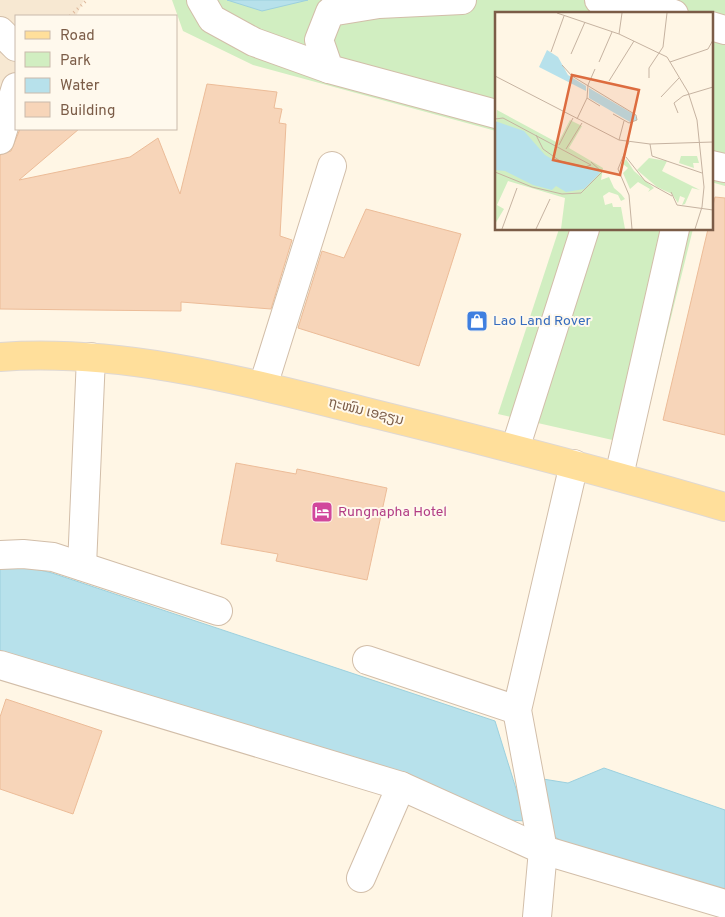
<svg xmlns="http://www.w3.org/2000/svg" width="725" height="917" font-family="Overpass,'Noto Sans Lao',sans-serif">
  <rect width="100%" height="100%" fill="#fff6e5"/>
  <path fill="#f7e8d2" d="M0,0H84L76,16H16V129H21L14,143L0,208Z"/>
  <g fill="#d1eec1">
    <path d="M172,0H725V186L711,182V14H496V131L253,65L183,31Z"/>
    <path d="M559,229H693L639,446L498,414Z"/>
  </g>
  <g fill="#b7e1eb" stroke="#9cd0de">
    <path d="M227,0H308L262,11Z"/>
    <path d="M20,565L52,573L495,721L526,821L508,820L0,657V569Z"/>
    <path d="M604,768L725,810V895L573,848L555,837L543,779L568,783Z"/>
  </g>
  <g fill="#f7d5b9" stroke="#ecbc98">
    <path d="M207,84L277,92L274,108L282,109L279,123L286,124L280,236L292,240L271,309L181,302V311L0,309V155L11,151L20,129H79L19,180L130,157L158,138L180,194Z"/>
    <path d="M715,197L725,198V435L663,420L708,229H711V214Z"/>
    <path d="M366,209L461,234L419,366L298,328L322,251L344,258Z"/>
    <path d="M236,463L296,474L297,469L387,488L367,580L276,561L278,554L221,544Z"/>
    <path d="M6,699L102,731L73,814L0,789V717Z"/>
  </g>
  <g fill="none" stroke-linecap="round" stroke-linejoin="round">
    <g stroke="#d2bea9" stroke-width="30">
      <g id="minor">
        <path d="M201,0L212,19L254,42L329,69"/>
        <path d="M462,0L379,4L330,12L319,40L329,69L496,114"/>
        <path d="M599,0L645,5L674,14"/>
        <path d="M711,26L725,30"/>
        <path d="M0,31L16,47"/>
        <path d="M0,140L16,87"/>
        <path d="M711,165L725,168"/>
        <path d="M263,386L332,166"/>
        <path d="M515,449L585,229"/>
        <path d="M619,476L675,229"/>
        <path d="M0,555L23,554L53,557L218,611"/>
        <path d="M82,566L91,357"/>
        <path d="M367,660L517,710"/>
        <path d="M0,665L401,786L543,850L725,904"/>
        <path d="M361,878L401,786"/>
        <path d="M537,917L543,850L517,710L574,464"/>
      </g>
    </g>
    <g stroke="#dfd8d3" stroke-width="30">
      <path id="major" d="M0,357C126,348 250,383 371,413C490,442 608,473 725,507"/>
    </g>
    <path stroke="#ddb89c" stroke-width="3" stroke-dasharray="1 4" stroke-linecap="butt" d="M70,16L87,0"/>
    <use href="#minor" stroke="#fff" stroke-width="28"/>
    <use href="#major" stroke="#ffdf9b" stroke-width="28"/>
  </g>
  <defs>
    <g id="shop-square" transform="scale(1.125)"><rect x="-9" y="-9" width="18" height="18" rx="4" fill="#3f7fe0" stroke="#fff9ed"/><path d="M-5-2.5h2.3a2.7 3.5 0 0 1 5.4 0H5L5.5 6h-11ZM-1.5-2.5h3a1.5 2.3 0 0 0-3 0Z" fill="#fff"/></g>
    <g id="hotel-square" transform="scale(1.125)"><rect x="-9" y="-9" width="18" height="18" rx="4" fill="#d1479c" stroke="#fff9ed"/><path d="M-6-4.5h1.5V1H6V5H4.5V3h-9V5H-6ZM-4 0a1.8 1.8 0 1 1 3.6 0ZM.5 0V-2.5h3Q6-2.5 6 0Z" fill="#fff"/></g>
  </defs>
  <g fill-rule="evenodd">
    <use href="#shop-square" x="477" y="321"/>
    <use href="#hotel-square" x="322" y="512"/>
  </g>
  <g text-anchor="middle" dominant-baseline="central" stroke-width="4" stroke-linejoin="round" paint-order="stroke">
    <g font-size="14" fill="#366cbe" stroke="#fff9ed" text-anchor="start">
      <text x="493" y="321">Lao Land Rover</text>
    </g>
    <g font-size="14" fill="#7b5c47" stroke="#fff9ed">
      <text transform="translate(366 412) rotate(14)">ຖະໜົນ ເອຊຽນ</text>
    </g>
    <g font-size="14" fill="#b23c85" stroke="#fff9ed" text-anchor="start">
      <text x="338" y="512">Rungnapha Hotel</text>
    </g>
  </g>
  <g transform="translate(495 12)">
    <rect width="218" height="218" fill="#fff6e5"/>
    <path d="M2,98L63,131L75,108L87,114L74,136L108,156L106,168L114,165L119,176L126,182L130,187L126,189L123,183L114,180L108,184L110,193L117,191L118,195H126L130,217H66L70,186L13,169L2,193L9,197L0,212ZM186,144H202L204,151H198L199,156L184,151ZM154,146L172,149L167,159L205,178L197,176L190,192L187,193L190,186L185,184L183,191L177,182L162,175L142,158ZM131,147L139,159L159,176L153,180L155,177L143,170L135,177L128,161L133,156L128,152Z" fill="#d1eec1"/>
    <path d="M52,38L63,45L73,63L91,74V79L44,55ZM94,76L140,103L142,108L135,110L94,86ZM0,109L29,119L50,143L62,150L101,156L105,161L89,177L71,180L61,174L57,178L38,173L10,159L0,158Z" fill="#b7e1eb"/>
    <path fill="none" stroke="#c6b3a1" stroke-width="1" d="M62,1L124,22L172,45L193,80L202,108L209,175L207,195L200,217M124,22L127,1M56,40L69,4M76,42L90,10M104,50L117,20M175,50L213,37L218,28M67,53L77,64L141,103L142,108L134,111L118,102M0,64L124,128L155,132L218,130M154,66V56L168,35L172,1M114,69L139,29M166,85L184,66M92,86L105,94M183,101L179,91L188,84L218,75M0,107L8,106L96,153L90,155L65,149L48,137L41,123M82,107L92,86L93,73L100,57M124,128L129,109M134,130L123,157L134,183L137,217M155,132L157,144L207,161M64,133L78,106M71,137L87,111M131,145L150,169L177,184M0,160L37,175L67,182L86,181L107,160L96,150M176,180L182,193L218,198M7,217L22,176M41,217L55,187"/>
    <path fill="#dd6c3f" fill-opacity="0.15" stroke="#dd6c3f" stroke-width="2.5" d="M77,63L144,78L125,163L58,148Z"/>
    <rect width="218" height="218" fill="none" stroke="#7b5c47" stroke-width="2.5"/>
  </g>
  <rect x="15" y="15" width="162" height="115" fill="#fff9ed" stroke="#cabaab"/>
  <rect x="25" y="31" width="25" height="8" fill="#ffdf9b" stroke="#cabaab"/>
  <text x="60" y="40" font-size="15" fill="#7b5c47">Road</text>
  <rect x="25" y="52" width="25" height="15" fill="#d1eec1" stroke="#cabaab"/>
  <text x="60" y="65" font-size="15" fill="#7b5c47">Park</text>
  <rect x="25" y="78" width="25" height="15" fill="#b7e1eb" stroke="#cabaab"/>
  <text x="60" y="90" font-size="15" fill="#7b5c47">Water</text>
  <rect x="25" y="102" width="25" height="15" fill="#f7d5b9" stroke="#cabaab"/>
  <text x="60" y="115" font-size="15" fill="#7b5c47">Building</text>
</svg>
